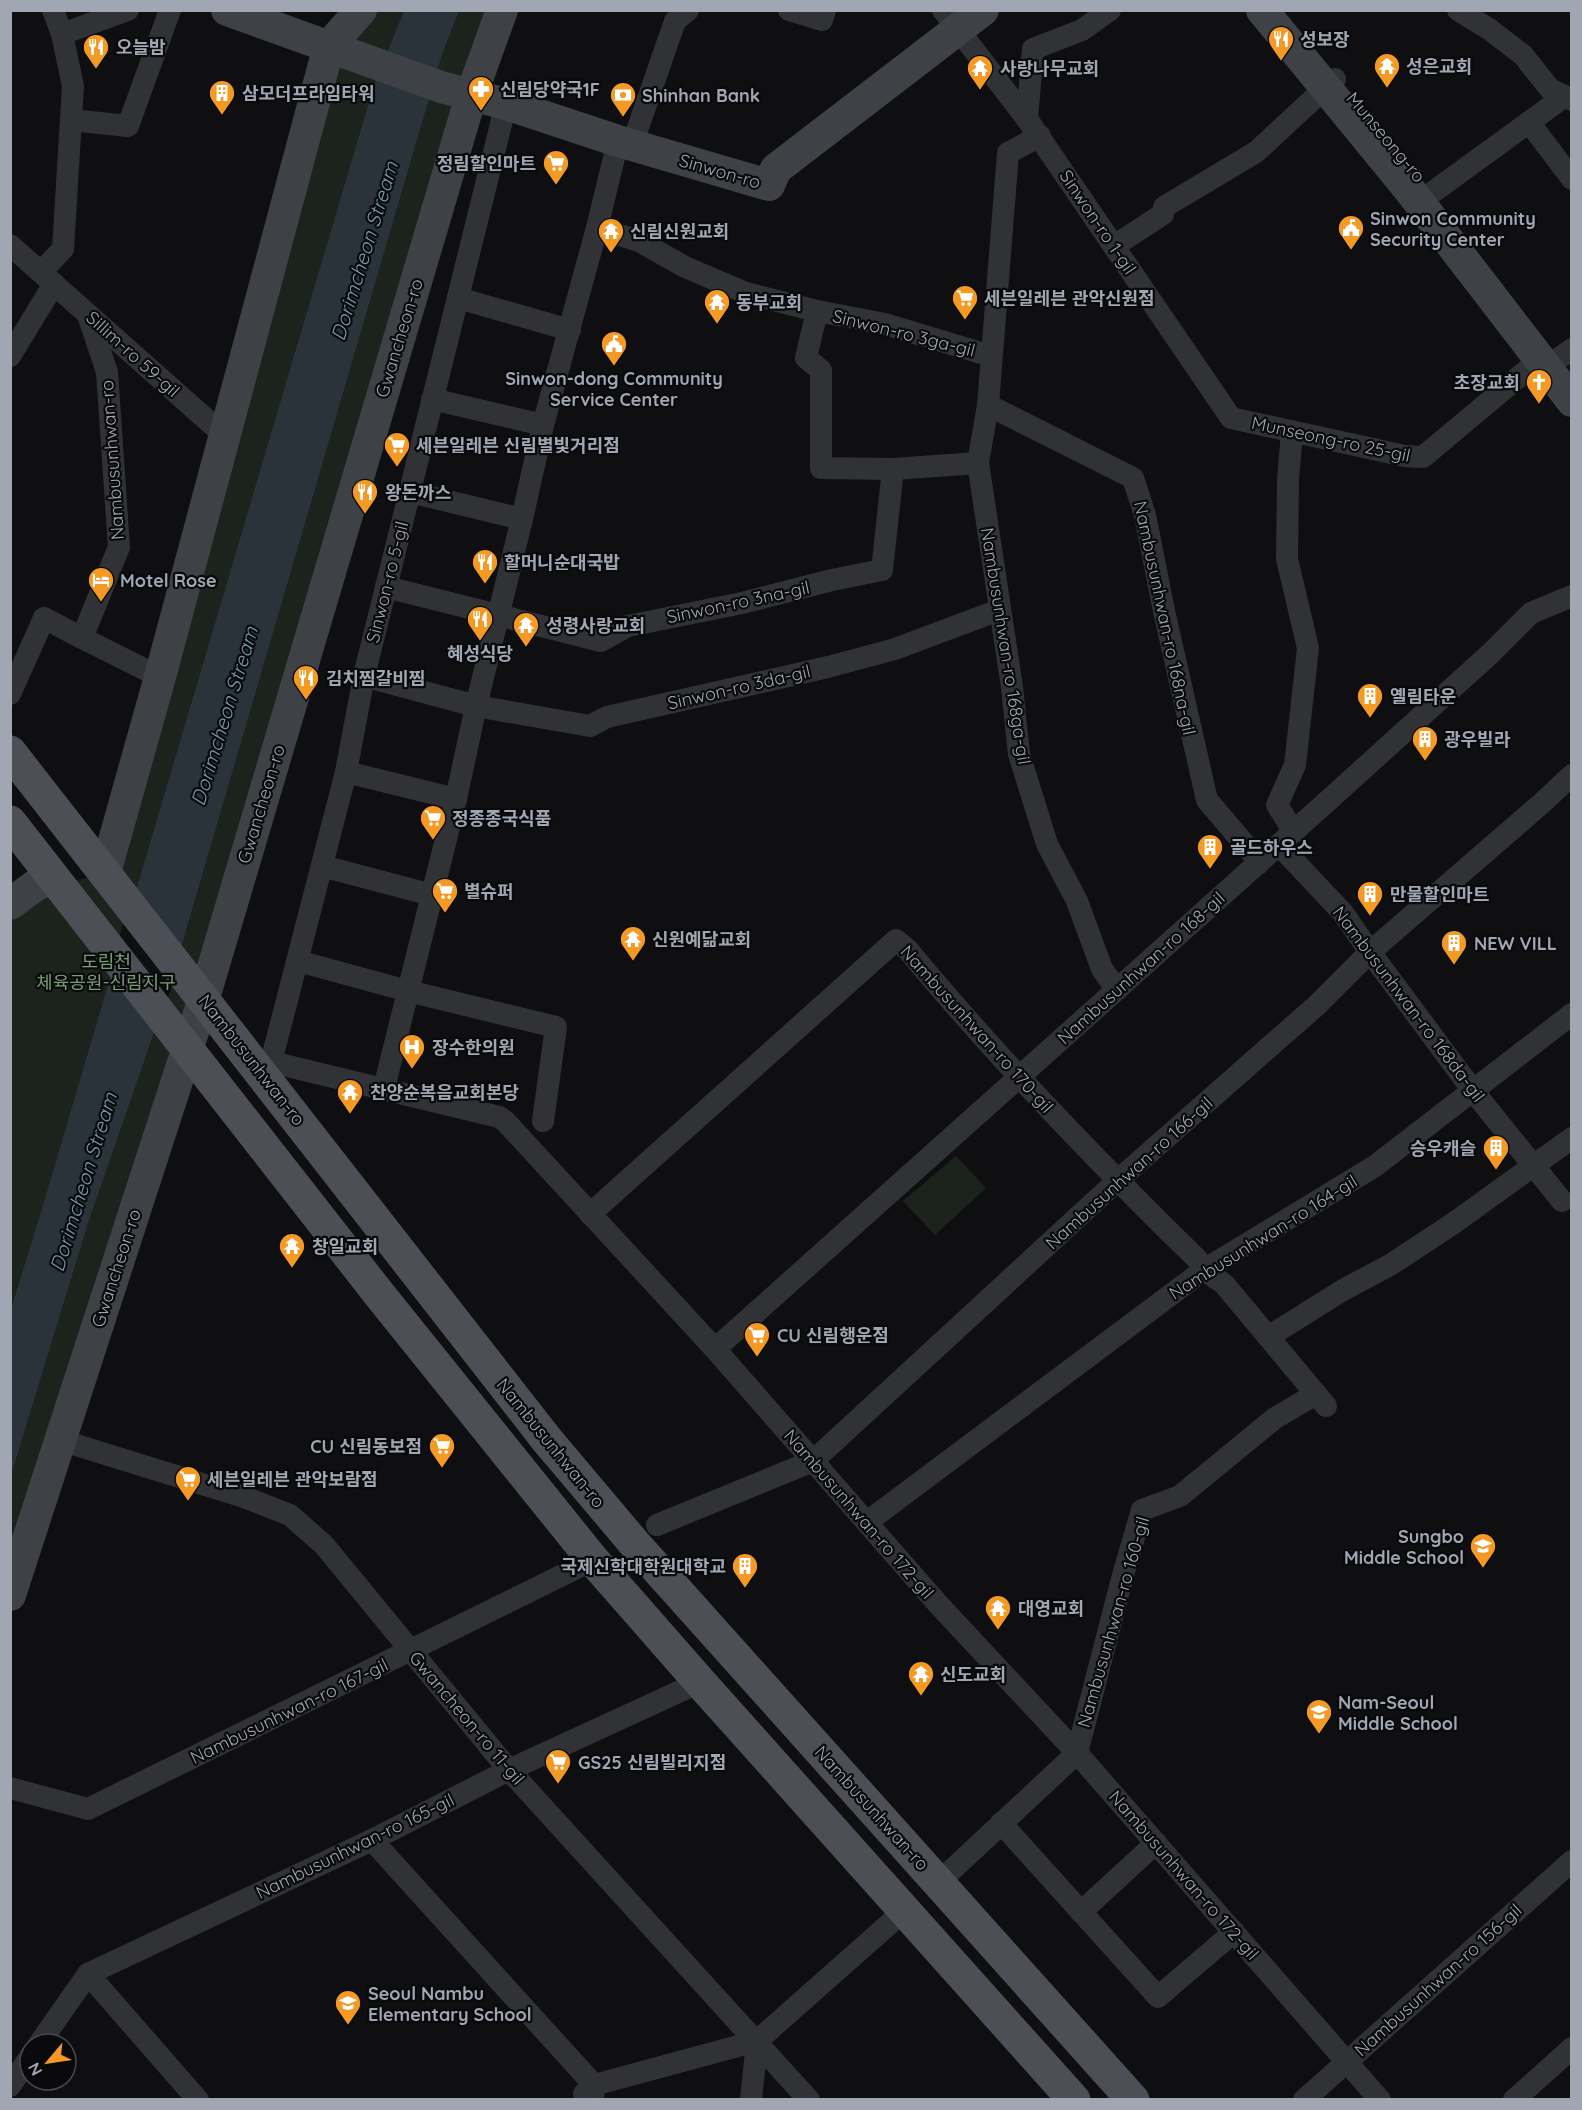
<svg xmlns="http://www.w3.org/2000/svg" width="1582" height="2110" font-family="Quicksand,'Noto Sans KR',sans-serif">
  <rect width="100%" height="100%" fill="#0f0f11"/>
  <g fill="#1c231c">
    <path d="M369,11H496L208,965L11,1562V911L54,884L112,874L331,68Z"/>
    <path d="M956,1156L986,1188L935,1235L903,1201Z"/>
  </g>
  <path fill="#293339" d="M404,11H459L442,54L168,992L88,1223L11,1475V1309L41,1212L375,82Z"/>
  <path fill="#0f0f11" d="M129,903L178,966L162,1017L114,955Z"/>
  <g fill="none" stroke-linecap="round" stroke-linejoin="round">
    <g stroke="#303236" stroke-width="22">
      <path d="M789,10L822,20L825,10"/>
      <path d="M943,10L1027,119L1231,418L1405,456L1423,457L1540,359"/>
      <path d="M1458,10L1489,29L1523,55L1550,89L1572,100"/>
      <path d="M62,34L128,10"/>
      <path d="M1027,119L1033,49L1082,30L1110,10"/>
      <path d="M71,120L128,126L170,10"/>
      <path d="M1529,122L1572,179"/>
      <path d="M1040,136L1008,153L988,405L978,463L1012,687L1019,754L1047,844L1077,901L1102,969L1117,990"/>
      <path d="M632,145L675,21L688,10"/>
      <path d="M1433,192L1565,96"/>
      <path d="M597,228L639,241L685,267L746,293L817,311L885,324L991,356"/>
      <path d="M10,245L225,436"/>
      <path d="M1114,246L1163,214L1164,207L1256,152L1335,79"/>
      <path d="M41,272L63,249L73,86L62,34L53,10"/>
      <path d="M458,298L570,330"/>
      <path d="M817,311L806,358L821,370V468L893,469L978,463"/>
      <path d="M10,356L54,284"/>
      <path d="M1558,359L1572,349"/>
      <path d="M432,399L543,425"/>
      <path d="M988,405L1133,478L1145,515L1164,611L1207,800L1259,861L1258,864"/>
      <path d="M1292,432L1288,480L1287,559L1308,648L1295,765L1277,805L1294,832"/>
      <path d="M410,492L522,519"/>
      <path d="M386,587L601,641L628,626L742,603L832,580L882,570L893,469"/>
      <path d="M82,638L160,677"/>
      <path d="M364,676L476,706L590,726L607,717L828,667L895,649L999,610"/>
      <path d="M10,694L44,618L82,638L119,547L107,372L88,315"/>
      <path d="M346,772L456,799"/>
      <path d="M1279,845L1343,913L1370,952L1474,1092L1562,1201"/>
      <path d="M322,866L432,895"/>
      <path d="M298,961L408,991L556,1027L543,1121"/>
      <path d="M271,1062L346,772L364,676L506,104"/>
      <path d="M260,1071L271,1062L499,1117L505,1121L715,1349L938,1604L1077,1753L1380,2100"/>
      <path d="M384,1088L456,799L476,706L522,519L543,425L597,228L618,141"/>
      <path d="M590,1214L896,940L908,950C998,1059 1096,1160 1197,1259L1204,1270L1224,1284L1326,1406"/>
      <path d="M1268,1337L1343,1290L1390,1265L1451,1225L1572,1138"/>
      <path d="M715,1349L1331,798L1490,654L1531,613L1572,596"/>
      <path d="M60,1440L244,1497L290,1515L324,1545L509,1770L809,2100"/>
      <path d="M867,1522L1204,1270L1375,1166L1572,1014"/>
      <path d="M657,1525L813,1461L1117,1181L1316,1006L1370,952L1542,803L1572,775"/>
      <path d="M10,1788L88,1809L593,1560"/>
      <path d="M1001,1823L1158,1997L1234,1932"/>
      <path d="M372,1840L594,2085L593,2100"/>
      <path d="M939,1882L1077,1753L1123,1575L1142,1510L1180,1496L1275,1418L1316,1394"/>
      <path d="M1081,1912L1156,1843"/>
      <path d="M88,1974L198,2100"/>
      <path d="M39,2044L88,1974L372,1840L509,1770L700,1682"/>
      <path d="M10,2086L30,2057"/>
      <path d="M584,2094L594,2085L757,2041"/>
      <path d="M751,2100L757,2041L905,1910"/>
      <path d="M1304,2100L1572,1861"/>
      <path d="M1514,2100L1572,2048"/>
    </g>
    <g stroke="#3e4146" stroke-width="32">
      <path d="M227,10L441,87L506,104L618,141L769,185L776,169L983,10"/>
      <path d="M1262,10L1408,188L1572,401"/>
      <path d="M105,873L160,677L329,46L361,10"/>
      <path d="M10,904L36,885L53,877"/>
      <path d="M10,1595L204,998L471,96L502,10"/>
    </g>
    <g stroke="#4c4f55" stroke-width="33">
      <path d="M10,752L547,1440L634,1543L1133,2100"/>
      <path d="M10,822L379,1294L593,1560L700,1682L1074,2100"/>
    </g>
  </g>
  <defs>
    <g id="restaurant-pin" transform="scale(1.35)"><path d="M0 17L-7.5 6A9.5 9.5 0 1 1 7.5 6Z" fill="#f49923" stroke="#0a0a0c"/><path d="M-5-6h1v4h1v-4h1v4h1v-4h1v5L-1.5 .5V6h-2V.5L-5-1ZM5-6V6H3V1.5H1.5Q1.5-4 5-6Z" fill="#fff"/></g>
    <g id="temple-pin" transform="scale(1.35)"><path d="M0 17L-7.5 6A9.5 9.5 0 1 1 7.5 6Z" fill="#f49923" stroke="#0a0a0c"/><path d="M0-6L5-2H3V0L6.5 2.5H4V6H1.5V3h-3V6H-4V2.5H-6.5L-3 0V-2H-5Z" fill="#fff"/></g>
    <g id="pharmacy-pin" transform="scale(1.35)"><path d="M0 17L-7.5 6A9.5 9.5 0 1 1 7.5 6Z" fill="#f49923" stroke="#0a0a0c"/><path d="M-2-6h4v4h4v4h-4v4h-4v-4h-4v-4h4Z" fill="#fff"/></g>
    <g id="building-pin" transform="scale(1.35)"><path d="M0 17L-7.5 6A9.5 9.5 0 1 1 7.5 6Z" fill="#f49923" stroke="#0a0a0c"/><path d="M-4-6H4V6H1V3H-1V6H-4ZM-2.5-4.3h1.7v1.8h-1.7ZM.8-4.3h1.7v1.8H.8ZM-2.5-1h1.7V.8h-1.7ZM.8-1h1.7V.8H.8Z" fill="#fff"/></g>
    <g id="bank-pin" transform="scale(1.35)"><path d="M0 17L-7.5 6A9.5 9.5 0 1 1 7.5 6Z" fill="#f49923" stroke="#0a0a0c"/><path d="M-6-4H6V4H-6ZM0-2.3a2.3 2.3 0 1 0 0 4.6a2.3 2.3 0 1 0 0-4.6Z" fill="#fff"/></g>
    <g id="supermarket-pin" transform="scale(1.35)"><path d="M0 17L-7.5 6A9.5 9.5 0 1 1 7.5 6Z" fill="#f49923" stroke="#0a0a0c"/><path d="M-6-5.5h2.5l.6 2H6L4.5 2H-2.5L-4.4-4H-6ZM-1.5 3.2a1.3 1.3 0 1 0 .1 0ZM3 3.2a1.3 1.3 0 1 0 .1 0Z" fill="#fff"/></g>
    <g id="civic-pin" transform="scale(1.35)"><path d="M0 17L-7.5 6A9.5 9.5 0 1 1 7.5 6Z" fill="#f49923" stroke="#0a0a0c"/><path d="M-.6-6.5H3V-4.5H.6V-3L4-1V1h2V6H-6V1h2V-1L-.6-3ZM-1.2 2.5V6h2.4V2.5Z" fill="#fff"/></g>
    <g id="church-pin" transform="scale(1.35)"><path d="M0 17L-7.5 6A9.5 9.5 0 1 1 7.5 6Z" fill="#f49923" stroke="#0a0a0c"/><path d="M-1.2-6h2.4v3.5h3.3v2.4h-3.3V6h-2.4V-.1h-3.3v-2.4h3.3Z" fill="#fff"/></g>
    <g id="hotel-pin" transform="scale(1.35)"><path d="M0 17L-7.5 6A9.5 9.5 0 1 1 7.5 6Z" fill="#f49923" stroke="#0a0a0c"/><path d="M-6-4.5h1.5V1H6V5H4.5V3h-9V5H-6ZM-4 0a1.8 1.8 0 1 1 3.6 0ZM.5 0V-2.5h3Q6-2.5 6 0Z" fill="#fff"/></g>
    <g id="hospital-pin" transform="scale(1.35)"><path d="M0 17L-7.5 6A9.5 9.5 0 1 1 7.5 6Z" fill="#f49923" stroke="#0a0a0c"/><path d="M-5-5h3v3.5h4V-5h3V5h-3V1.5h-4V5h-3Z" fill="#fff"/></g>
    <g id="school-pin" transform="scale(1.35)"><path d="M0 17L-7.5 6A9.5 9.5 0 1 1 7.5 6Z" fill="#f49923" stroke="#0a0a0c"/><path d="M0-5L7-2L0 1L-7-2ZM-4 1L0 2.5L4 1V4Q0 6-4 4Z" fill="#fff"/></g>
  </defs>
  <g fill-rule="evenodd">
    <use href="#restaurant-pin" x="1281" y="39"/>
    <use href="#restaurant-pin" x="96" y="47"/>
    <use href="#temple-pin" x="1387" y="66"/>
    <use href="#temple-pin" x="980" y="68"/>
    <use href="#pharmacy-pin" x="481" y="89"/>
    <use href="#building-pin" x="222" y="93"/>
    <use href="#bank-pin" x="623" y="95"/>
    <use href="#supermarket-pin" x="556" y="163"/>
    <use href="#civic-pin" x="1351" y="228"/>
    <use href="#temple-pin" x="611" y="231"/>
    <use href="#supermarket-pin" x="965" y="298"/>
    <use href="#temple-pin" x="717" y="302"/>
    <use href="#civic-pin" x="614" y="344"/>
    <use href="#church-pin" x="1539" y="382"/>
    <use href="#supermarket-pin" x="397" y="445"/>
    <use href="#restaurant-pin" x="365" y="492"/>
    <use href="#restaurant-pin" x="485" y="562"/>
    <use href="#hotel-pin" x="101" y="580"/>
    <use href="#restaurant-pin" x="480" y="619"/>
    <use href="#temple-pin" x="526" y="625"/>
    <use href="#restaurant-pin" x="306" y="678"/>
    <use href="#building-pin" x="1370" y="696"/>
    <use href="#building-pin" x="1425" y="739"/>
    <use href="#supermarket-pin" x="433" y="818"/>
    <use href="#building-pin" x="1210" y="847"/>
    <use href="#supermarket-pin" x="445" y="891"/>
    <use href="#building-pin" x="1370" y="894"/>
    <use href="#temple-pin" x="633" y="939"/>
    <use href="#building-pin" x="1454" y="943"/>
    <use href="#hospital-pin" x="412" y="1047"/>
    <use href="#temple-pin" x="350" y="1092"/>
    <use href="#building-pin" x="1496" y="1148"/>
    <use href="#temple-pin" x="292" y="1246"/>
    <use href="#supermarket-pin" x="757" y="1335"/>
    <use href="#supermarket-pin" x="442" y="1446"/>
    <use href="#supermarket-pin" x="188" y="1479"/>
    <use href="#school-pin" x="1483" y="1546"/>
    <use href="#building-pin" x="745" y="1566"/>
    <use href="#temple-pin" x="998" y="1608"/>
    <use href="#temple-pin" x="921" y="1674"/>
    <use href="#school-pin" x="1319" y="1712"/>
    <use href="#supermarket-pin" x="558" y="1762"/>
    <use href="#school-pin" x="348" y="2003"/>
  </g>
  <g text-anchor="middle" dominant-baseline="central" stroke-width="4.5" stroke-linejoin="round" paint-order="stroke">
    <g font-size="18" font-weight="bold" fill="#a0a7b2" stroke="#0a0a0c" text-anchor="start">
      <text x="1300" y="39">성보장</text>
      <text x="116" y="47">오늘밤</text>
      <text x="1406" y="66">성은교회</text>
      <text x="1000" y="68">사랑나무교회</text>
      <text x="500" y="89">신림당약국1F</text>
      <text x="242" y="93">삼모더프라임타워</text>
      <text x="642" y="95">Shinhan Bank</text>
      <text x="536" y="163" text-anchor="end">정림할인마트</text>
      <text x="1370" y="218">Sinwon Community<tspan x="1370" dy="21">Security Center</tspan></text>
      <text x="630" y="231">신림신원교회</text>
      <text x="984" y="298">세븐일레븐 관악신원점</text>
      <text x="736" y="302">동부교회</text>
      <text x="614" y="378" text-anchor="middle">Sinwon-dong Community<tspan x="614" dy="21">Service Center</tspan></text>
      <text x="1520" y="382" text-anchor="end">초장교회</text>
      <text x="416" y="445">세븐일레븐 신림별빛거리점</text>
      <text x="385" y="492">왕돈까스</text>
      <text x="504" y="562">할머니순대국밥</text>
      <text x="120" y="580">Motel Rose</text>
      <text x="546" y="625">성령사랑교회</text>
      <text x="480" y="653" text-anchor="middle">혜성식당</text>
      <text x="326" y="678">김치찜갈비찜</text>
      <text x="1390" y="696">옐림타운</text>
      <text x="1444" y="739">광우빌라</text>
      <text x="452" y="818">정종종국식품</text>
      <text x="1230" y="847">골드하우스</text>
      <text x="464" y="891">별슈퍼</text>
      <text x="1390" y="894">만물할인마트</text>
      <text x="652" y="939">신원예닮교회</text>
      <text x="1474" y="943">NEW VILL</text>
      <text x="432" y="1047">장수한의원</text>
      <text x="370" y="1092">찬양순복음교회본당</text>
      <text x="1476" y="1148" text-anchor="end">승우캐슬</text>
      <text x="312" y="1246">창일교회</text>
      <text x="777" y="1335">CU 신림행운점</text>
      <text x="422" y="1446" text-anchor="end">CU 신림동보점</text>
      <text x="207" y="1479">세븐일레븐 관악보람점</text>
      <text x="1464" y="1536" text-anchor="end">Sungbo<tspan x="1464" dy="21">Middle School</tspan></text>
      <text x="726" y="1566" text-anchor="end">국제신학대학원대학교</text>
      <text x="1018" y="1608">대영교회</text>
      <text x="940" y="1674">신도교회</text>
      <text x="1338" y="1702">Nam-Seoul<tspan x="1338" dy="21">Middle School</tspan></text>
      <text x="578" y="1762">GS25 신림빌리지점</text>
      <text x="368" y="1993">Seoul Nambu<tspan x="368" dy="21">Elementary School</tspan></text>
    </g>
    <g font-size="18" fill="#a0a7b2" stroke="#0a0a0c">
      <text transform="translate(1386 137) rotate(50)">Munseong-ro</text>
      <text transform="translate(720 171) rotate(16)">Sinwon-ro</text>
      <text transform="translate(1098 222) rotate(56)">Sinwon-ro 1-gil</text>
      <text transform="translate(904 333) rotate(14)">Sinwon-ro 3ga-gil</text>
      <text transform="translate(399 338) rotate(-73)">Gwancheon-ro</text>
      <text transform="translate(133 354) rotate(42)">Sillim-ro 59-gil</text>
      <text transform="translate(1331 439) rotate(12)">Munseong-ro 25-gil</text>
      <text transform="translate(112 460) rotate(-94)">Nambusunhwan-ro</text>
      <text transform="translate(387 582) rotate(-76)">Sinwon-ro 5-gil</text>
      <text transform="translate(738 602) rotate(-12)">Sinwon-ro 3na-gil</text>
      <text transform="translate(1165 618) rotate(78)">Nambusunhwan-ro 168na-gil</text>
      <text transform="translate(1006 646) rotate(81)">Nambusunhwan-ro 168ga-gil</text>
      <text transform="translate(739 687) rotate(-13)">Sinwon-ro 3da-gil</text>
      <text transform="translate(261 804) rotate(-73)">Gwancheon-ro</text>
      <text transform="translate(1141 968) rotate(-42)">Nambusunhwan-ro 168-gil</text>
      <text transform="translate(1409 1004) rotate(53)">Nambusunhwan-ro 168da-gil</text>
      <text transform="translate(977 1029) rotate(48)">Nambusunhwan-ro 170-gil</text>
      <text transform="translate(252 1060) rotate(52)">Nambusunhwan-ro</text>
      <text transform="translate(1129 1173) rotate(-42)">Nambusunhwan-ro 166-gil</text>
      <text transform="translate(1263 1237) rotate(-32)">Nambusunhwan-ro 164-gil</text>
      <text transform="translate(116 1268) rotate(-72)">Gwancheon-ro</text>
      <text transform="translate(551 1443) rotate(51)">Nambusunhwan-ro</text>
      <text transform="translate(859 1514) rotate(49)">Nambusunhwan-ro 172-gil</text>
      <text transform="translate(1113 1622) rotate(-74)">Nambusunhwan-ro 160-gil</text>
      <text transform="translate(289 1711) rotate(-26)">Nambusunhwan-ro 167-gil</text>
      <text transform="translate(467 1718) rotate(50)">Gwancheon-ro 11-gil</text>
      <text transform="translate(872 1808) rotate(48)">Nambusunhwan-ro</text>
      <text transform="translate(355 1846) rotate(-26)">Nambusunhwan-ro 165-gil</text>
      <text transform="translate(1184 1875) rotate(49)">Nambusunhwan-ro 172-gil</text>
      <text transform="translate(1438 1980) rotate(-42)">Nambusunhwan-ro 156-gil</text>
    </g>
    <g font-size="18" fill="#789e76" stroke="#0a0a0c">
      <text x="106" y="961">도림천<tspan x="106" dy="21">체육공원-신림지구</tspan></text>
    </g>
    <g font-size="20" font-style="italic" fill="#759aaf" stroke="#0a0a0c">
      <text transform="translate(364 251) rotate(-73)">Dorimcheon Stream</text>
      <text transform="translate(224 716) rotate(-73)">Dorimcheon Stream</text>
      <text transform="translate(83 1182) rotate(-73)">Dorimcheon Stream</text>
    </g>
  </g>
  <rect width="1582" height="2110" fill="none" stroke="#a0a7b2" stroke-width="24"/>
  <g transform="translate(48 2062) rotate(241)"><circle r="28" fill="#0a0a0c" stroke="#46494e" stroke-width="1.5"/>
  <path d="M0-4.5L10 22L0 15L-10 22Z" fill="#f49923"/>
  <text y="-9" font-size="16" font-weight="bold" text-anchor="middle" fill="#a0a7b2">N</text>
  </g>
</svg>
